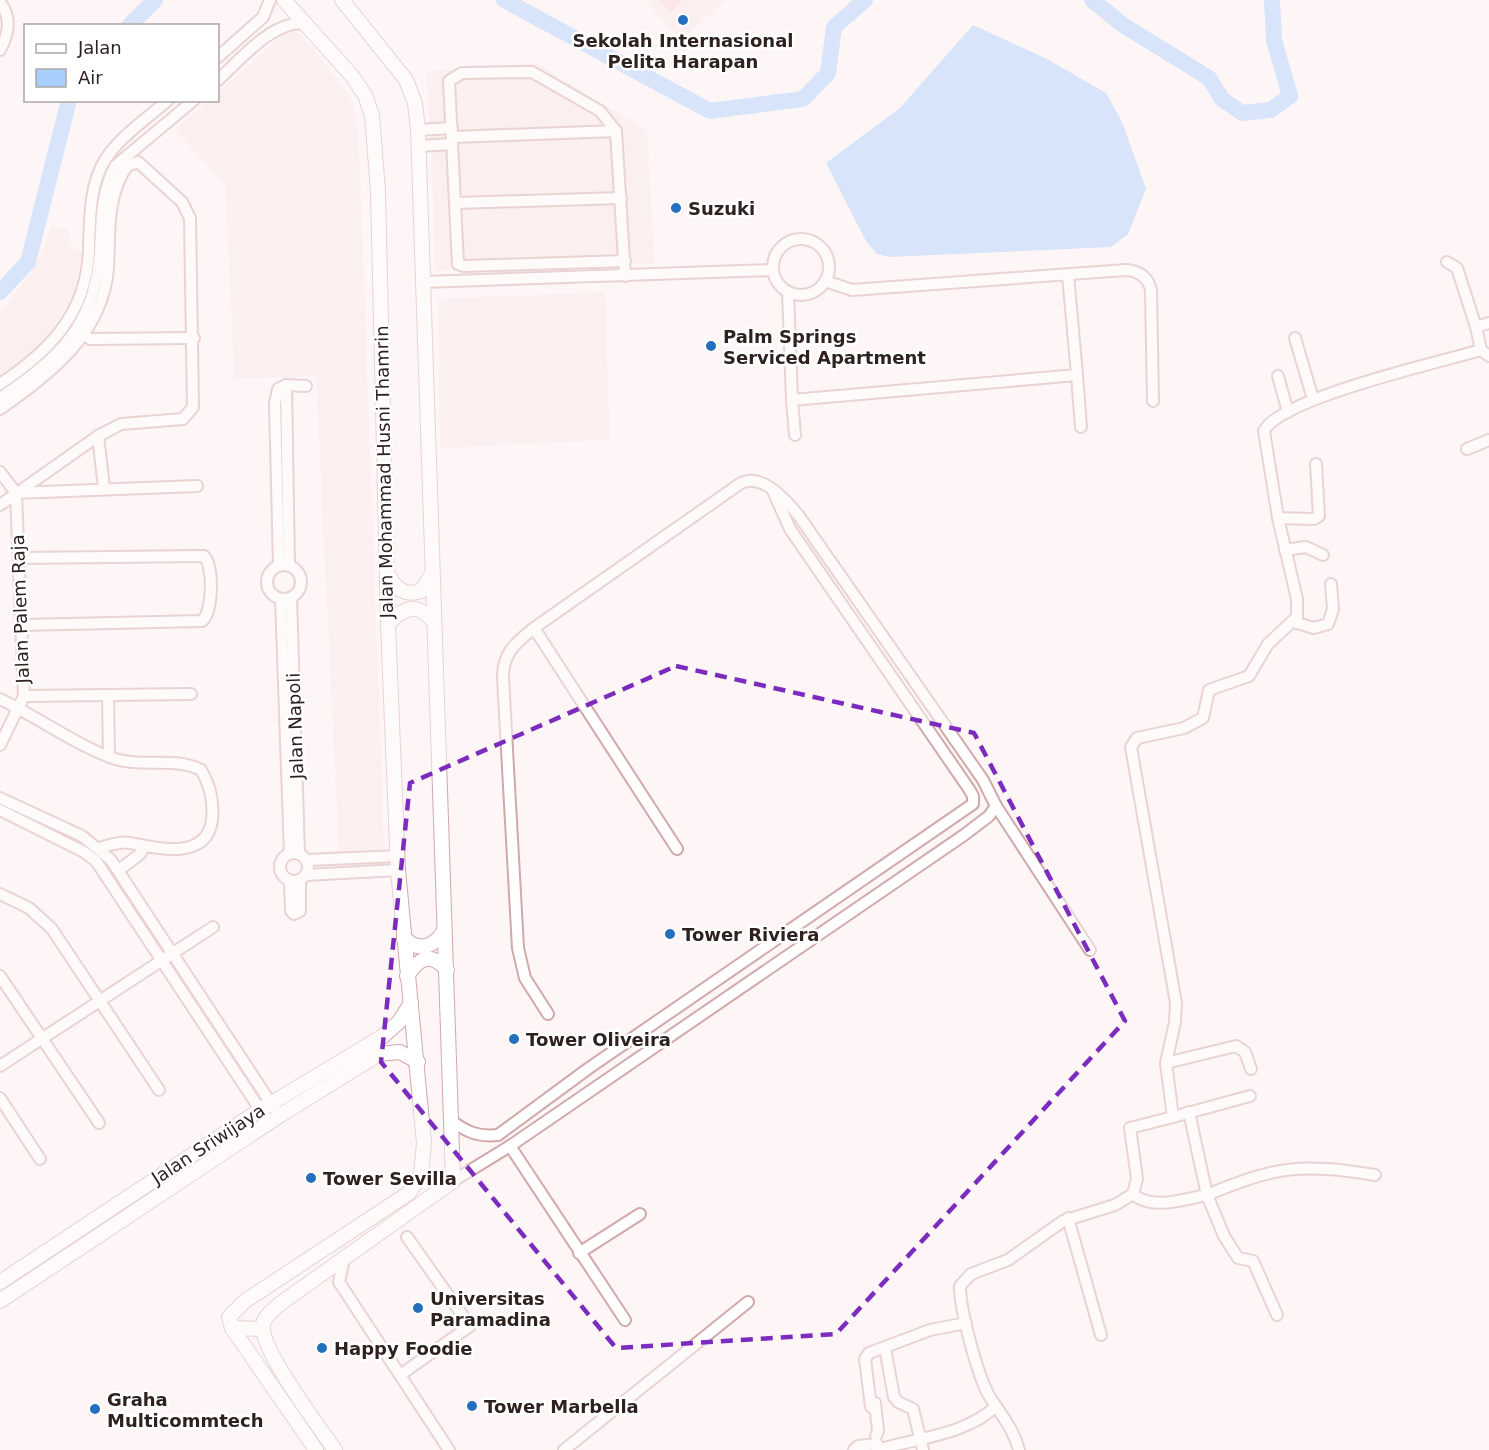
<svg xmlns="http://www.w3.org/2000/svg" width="1489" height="1450" font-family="'DejaVu Sans',sans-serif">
  <rect width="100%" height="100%" fill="#fef6f6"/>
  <g fill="#fbe6e7">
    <path d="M645,0H725L681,41Z"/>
    <path d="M294,32L303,36L344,88L356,113L359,148L384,849L339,851L316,376L234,379L226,185L175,130L208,101L218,100V92L284,34Z"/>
    <path d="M536,63L647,131L654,263L436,271L427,71Z"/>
    <path d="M51,226L68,229L72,249L82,254L73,295L47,339L30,356L0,377V313L28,277L45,247Z"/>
    <path d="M605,292L610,440L440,448L438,299Z"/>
  </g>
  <path fill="#fdd2d3" d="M660,0H683L670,12Z"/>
  <path fill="#a8cefc" d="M973,25L1047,59L1106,93L1122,122L1146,189L1128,234L1111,247L889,257L877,254L866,241L826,163L900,108Z"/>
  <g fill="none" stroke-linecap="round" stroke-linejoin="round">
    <g stroke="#a8cefc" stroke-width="16">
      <path d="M504,0L710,111L803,99L828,73L834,27L865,0"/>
      <path d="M1092,0L1123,25L1209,78L1222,99L1242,113L1271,110L1290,96L1274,40L1272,0"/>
      <path d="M129,26L155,0"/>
      <path d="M0,292L28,262L69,100"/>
    </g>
    <g stroke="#d1a9aa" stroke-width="14">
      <g id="minor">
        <path d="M0,2C12,18 9,34 0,50"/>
        <path d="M218,57L263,17L270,0"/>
        <path d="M218,80C241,59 272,21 305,23"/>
        <path d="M418,130L452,128"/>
        <path d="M452,137L616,131"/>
        <path d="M419,146L452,144"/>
        <path d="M455,203L621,198"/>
        <circle cx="801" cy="267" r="28"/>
        <path d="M625,261L464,266L458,264L449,81L462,73L532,72L600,111L616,131L625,276"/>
        <path d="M1447,262L1457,268L1476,327"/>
        <path d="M825,281L852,290L1126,270C1139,271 1148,277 1151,290L1153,401"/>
        <path d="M424,282L773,270"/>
        <path d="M788,292L792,400L1077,375L1068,275"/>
        <path d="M83,334L90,339L194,338"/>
        <path d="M1295,338L1313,399"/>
        <path d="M1481,350L1476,327L1489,323"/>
        <path d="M1077,375L1081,427"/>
        <path d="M1278,376L1288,412"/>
        <path d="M0,384C50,351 87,313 89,249C90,220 89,186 105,160C119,137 148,118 168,100"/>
        <path d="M286,385L306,386"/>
        <path d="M0,398C58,360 95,325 100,252C102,219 100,197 115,166L194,100"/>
        <path d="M792,400L795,435"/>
        <path d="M0,409C49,375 103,334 108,268C110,233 106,197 127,166L138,162L182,202L190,218L193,407L183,419L121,424L98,436L0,505"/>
        <path d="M98,436L104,488"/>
        <path d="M1467,449L1489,440"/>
        <path d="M0,472L16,493L24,696L0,745"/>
        <path d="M16,493L197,486"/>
        <path d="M1278,518L1314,519L1319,516L1316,464"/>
        <path d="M1285,550L1306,547L1323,555"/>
        <path d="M19,558L204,556C214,567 213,612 202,621L21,625"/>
        <circle cx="284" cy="582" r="17"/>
        <path d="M279,566L275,403L278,389L286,385L289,566"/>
        <path d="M291,598L299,854"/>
        <path d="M281,599L290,854"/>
        <path d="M1294,622L1314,628L1328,624L1333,609L1331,584"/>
        <path d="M534,628L677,849"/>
        <path d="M24,696L191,694"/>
        <path d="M108,696L109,757"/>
        <path d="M0,699C36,716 83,750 119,760C145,767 177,757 201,770C210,785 214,802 212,820C207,860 159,849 131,843C120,841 110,845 99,848"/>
        <path d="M0,798L82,836L111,860L274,1108"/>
        <path d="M0,810L84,852L96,861L269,1123"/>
        <circle cx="294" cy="867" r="14"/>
        <path d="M307,860L398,856"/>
        <path d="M119,870L140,854L143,848"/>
        <path d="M306,875L398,870"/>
        <path d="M290,881L291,911L294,914L300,911V881"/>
        <path d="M0,894L29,908L52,929L159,1090"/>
        <path d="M0,976L99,1123"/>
        <path d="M548,1014L525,978L518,948L503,677C503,652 517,642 534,628L741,483C763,473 786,500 799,516L983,780L996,806L1090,950"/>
        <path d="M1166,1063L1236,1046L1245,1052L1251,1069"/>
        <path d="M0,1066L213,927"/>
        <path d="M0,1098L40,1159"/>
        <path d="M1173,1117L1250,1096"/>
        <path d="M450,1120C467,1132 477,1137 498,1135L589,1068L973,804V796L969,789L790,529L773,491"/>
        <path d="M510,1146L625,1320"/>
        <path d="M453,1181L510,1146L964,835L989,816L996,806"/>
        <path d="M1133,1194C1152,1211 1184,1199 1207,1195L1189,1112"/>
        <path d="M1068,1218L1101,1335"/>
        <path d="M579,1253L640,1214"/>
        <path d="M344,1259L339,1282L449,1450"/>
        <path d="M1277,1315L1253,1261L1238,1258L1224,1236L1207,1195C1276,1166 1301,1163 1375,1175"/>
        <path d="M885,1348L894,1397L898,1402L913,1409L923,1450"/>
        <path d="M400,1375L470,1326L407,1237"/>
        <path d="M871,1403H875L878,1431L876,1436"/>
        <path d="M871,1407L865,1359L869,1353L930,1330L966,1323"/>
        <path d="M564,1450L748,1302"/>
        <path d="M854,1450L858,1446L877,1444"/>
        <path d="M877,1450C915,1438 967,1435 996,1406"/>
        <path d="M1019,1450C1013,1427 1000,1414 988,1394C977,1372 960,1311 960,1286L971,1274L1008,1260L1063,1221L1115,1205L1133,1194L1137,1179L1130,1128L1173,1117L1166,1063L1175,1022L1176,1003L1131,747L1137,738L1184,728L1203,718L1209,690L1249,676L1268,644L1297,617V599L1278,518L1264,431C1280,398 1441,362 1481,350L1489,356"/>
      </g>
    </g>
    <g stroke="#d1a9aa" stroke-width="16">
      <g id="tertiary">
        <path d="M284,0L352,76L365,95L372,115L378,191L388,624L398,870L424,1143L421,1174L409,1193L245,1301L229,1317L232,1328L316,1450"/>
        <path d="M389,576C397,590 405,596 421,591L432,574"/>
        <path d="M388,624C404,607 417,602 433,621"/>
        <path d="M404,938C418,952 433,948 444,931"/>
        <path d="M407,976C419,957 431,952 447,970"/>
        <path d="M0,1282L260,1110L383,1036L399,1022L411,1003"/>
        <path d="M0,1301L279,1116L379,1054L400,1052L418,1062"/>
        <path d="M232,1328L263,1329"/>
        <path d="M335,1450C320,1428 258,1347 263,1324C265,1315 275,1309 281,1303L453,1181L418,130L415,103L406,80L342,0"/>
      </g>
    </g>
    <use href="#minor" stroke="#fff" stroke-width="10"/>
    <use href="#tertiary" stroke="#fff" stroke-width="14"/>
  </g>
  <path d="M0 0H1489V1450H0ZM676,666L974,733L1125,1021L836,1334L616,1348L381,1062L410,783Z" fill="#fef6f6" fill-opacity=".55" fill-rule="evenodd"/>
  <path fill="none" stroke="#7b2cbf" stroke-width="4.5" stroke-dasharray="12 8" stroke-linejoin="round" d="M676,666L974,733L1125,1021L836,1334L616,1348L381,1062L410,783Z"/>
  <g fill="#2470bf" stroke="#fff" stroke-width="2">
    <circle cx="683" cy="20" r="6"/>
    <circle cx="676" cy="208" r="6"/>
    <circle cx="711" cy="346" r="6"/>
    <circle cx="670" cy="934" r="6"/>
    <circle cx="514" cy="1039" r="6"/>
    <circle cx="311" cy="1178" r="6"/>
    <circle cx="418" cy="1308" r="6"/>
    <circle cx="322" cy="1348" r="6"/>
    <circle cx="472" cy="1406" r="6"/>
    <circle cx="95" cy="1409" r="6"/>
  </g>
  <g text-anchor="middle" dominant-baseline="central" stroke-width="5" stroke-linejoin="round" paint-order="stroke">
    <g font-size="18" font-weight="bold" fill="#302121" stroke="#fff" text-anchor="start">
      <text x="683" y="40" text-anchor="middle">Sekolah Internasional<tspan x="683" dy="21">Pelita Harapan</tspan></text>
      <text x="688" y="208">Suzuki</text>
      <text x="723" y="336">Palm Springs<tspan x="723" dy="21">Serviced Apartment</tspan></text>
      <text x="682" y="934">Tower Riviera</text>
      <text x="526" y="1039">Tower Oliveira</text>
      <text x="323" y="1178">Tower Sevilla</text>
      <text x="430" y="1298">Universitas<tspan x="430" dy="21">Paramadina</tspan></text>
      <text x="334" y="1348">Happy Foodie</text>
      <text x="107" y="1399">Graha<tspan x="107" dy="21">Multicommtech</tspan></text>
      <text x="484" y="1406">Tower Marbella</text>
    </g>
    <g font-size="18" fill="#302121" stroke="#fff">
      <text transform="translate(384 472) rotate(-91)">Jalan Mohammad Husni Thamrin</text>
      <text transform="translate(20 609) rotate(-92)">Jalan Palem Raja</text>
      <text transform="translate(295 726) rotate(-92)">Jalan Napoli</text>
      <text transform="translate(208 1144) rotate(-33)">Jalan Sriwijaya</text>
    </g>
  </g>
  <rect x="24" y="24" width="195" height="78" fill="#ffffff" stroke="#aca6a6" stroke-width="1.5"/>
  <rect x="36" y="44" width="30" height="9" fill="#ffffff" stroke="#aca6a6" stroke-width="1.5"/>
  <text x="78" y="54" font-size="18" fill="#302121">Jalan</text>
  <rect x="36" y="69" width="30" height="18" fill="#a8cefc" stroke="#aca6a6" stroke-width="1.5"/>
  <text x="78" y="84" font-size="18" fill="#302121">Air</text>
</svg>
